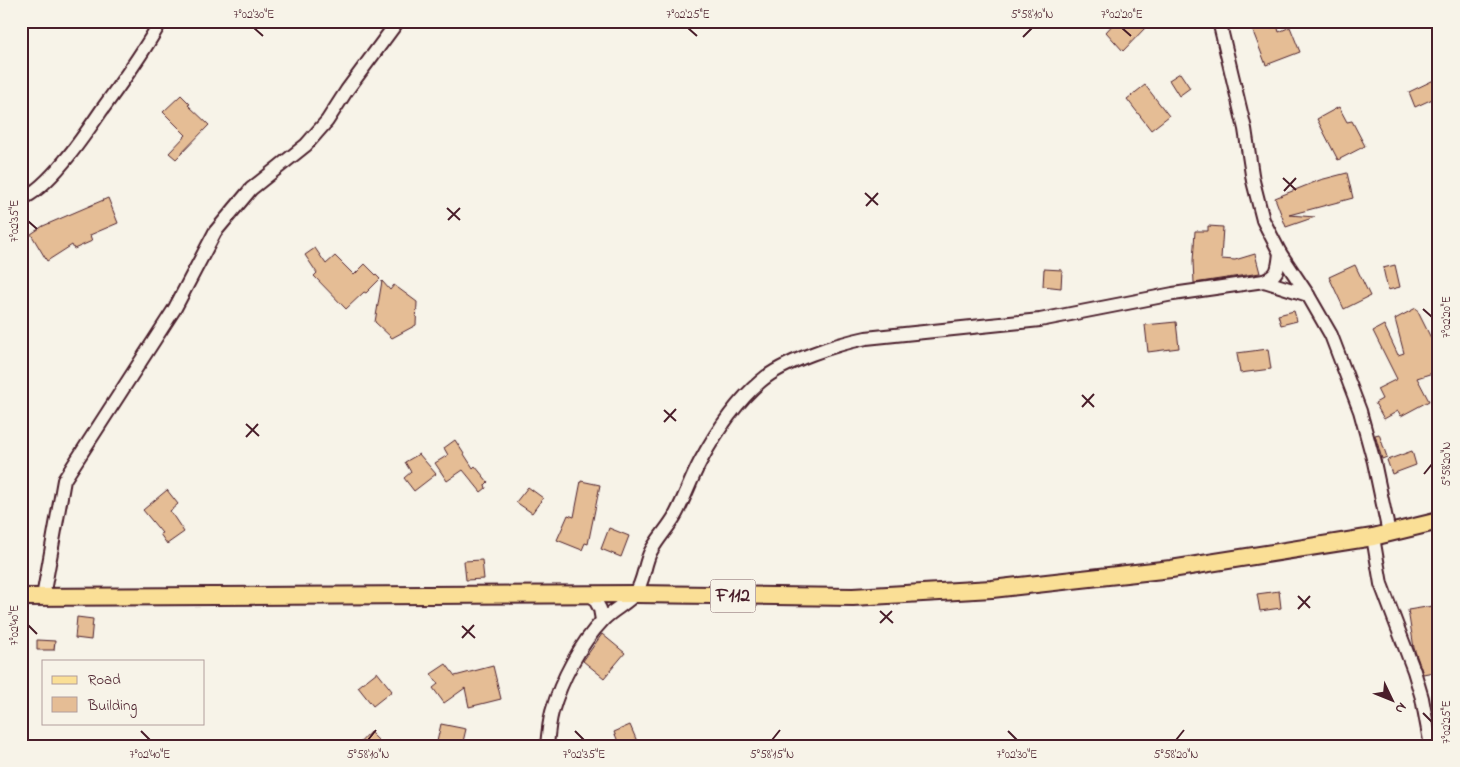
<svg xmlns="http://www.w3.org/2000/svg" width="1460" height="767" font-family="'Indie Flower',sans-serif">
  <rect width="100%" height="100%" fill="#f7f3e8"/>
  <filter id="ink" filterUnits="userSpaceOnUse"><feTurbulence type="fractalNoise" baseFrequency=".02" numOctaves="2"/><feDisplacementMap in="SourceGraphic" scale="10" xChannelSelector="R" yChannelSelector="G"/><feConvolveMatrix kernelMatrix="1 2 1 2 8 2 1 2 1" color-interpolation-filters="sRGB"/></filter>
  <g filter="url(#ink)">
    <g fill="#e5bd95" stroke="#4a1f2b">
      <path d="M1116,21H1139L1145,28L1123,51L1106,32Z"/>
      <path d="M1269,23L1271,28L1277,25L1279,32L1290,27L1300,52L1266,65L1252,29Z"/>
      <path d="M1180,73L1190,88L1179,96L1169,80Z"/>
      <path d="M1436,79L1439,86V96L1415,107L1409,92Z"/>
      <path d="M1145,85L1169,116L1151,130L1127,99Z"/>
      <path d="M181,95L190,104L188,105L209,125L176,159L169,153L186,135L163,112Z"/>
      <path d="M1339,107L1347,122L1352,121L1365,146L1338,160L1317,119Z"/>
      <path d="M1347,173L1353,198L1289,215L1315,217L1286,227L1275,198L1320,180Z"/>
      <path d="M108,198L118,223L90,235L92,241L74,249L72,245L47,261L31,234L43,226Z"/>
      <path d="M1208,226L1223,227L1221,259L1235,260L1255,254L1260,273L1194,283L1193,261L1195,231H1208Z"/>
      <path d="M315,248L326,264L335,256L354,275L365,264L380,279L366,293L364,292L346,309L314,276L317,273L305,255Z"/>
      <path d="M1355,265L1370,296L1344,309L1329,277Z"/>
      <path d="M1395,265L1400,287L1388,290L1383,268Z"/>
      <path d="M1044,269L1062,270L1061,288L1043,286Z"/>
      <path d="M382,281L390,290L394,285L417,302L416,325L392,338L375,322Z"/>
      <path d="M1416,308L1439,354V371L1417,378L1429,401L1401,416L1398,411L1384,419L1375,403L1382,399L1377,389L1397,379L1373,331L1384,325L1398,355L1404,353L1395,319Z"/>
      <path d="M1294,311L1297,321L1281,325L1278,315Z"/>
      <path d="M1176,322L1179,348L1148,352L1145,325Z"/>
      <path d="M1268,349L1271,369L1240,373L1237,353Z"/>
      <path d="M1379,434L1387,457L1382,459L1375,435Z"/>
      <path d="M455,440L473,468L475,466L488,482L485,485L486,488L481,492L463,470L447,481L435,463L448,455L444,448Z"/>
      <path d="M1412,451L1416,465L1392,474L1387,460Z"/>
      <path d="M419,454L436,474L414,491L404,478L411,472L405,462Z"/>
      <path d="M581,481L600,485L588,544L585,543L582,550L557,540L568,515L574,517Z"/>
      <path d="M528,487L543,498L532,513L516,502Z"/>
      <path d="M167,490L178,504L170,511L184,532L167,544L160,534L162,533L143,510Z"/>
      <path d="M609,528L629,536L621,557L601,549Z"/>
      <path d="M482,560L484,579L466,580L464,561Z"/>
      <path d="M1279,591L1281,608L1260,611L1257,594Z"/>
      <path d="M1439,605V671L1423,674L1414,648L1408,610Z"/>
      <path d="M77,617L93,619L91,640L75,638Z"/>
      <path d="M602,634L625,653L604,678L583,661Z"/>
      <path d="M37,640L55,641L54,650H37Z"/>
      <path d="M446,664L455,676L493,666L501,699L469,707L465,688L444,703L433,688L438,684L431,674Z"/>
      <path d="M377,672L392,691L373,706L358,687Z"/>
      <path d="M441,724L466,729L462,746H436Z"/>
      <path d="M630,725L639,746H620L614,732Z"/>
      <path d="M370,732L384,746H357Z"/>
    </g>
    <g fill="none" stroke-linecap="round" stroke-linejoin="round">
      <g stroke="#4a1f2b" stroke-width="16">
        <g id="minor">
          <path d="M1219,21L1245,129L1253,181L1263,220L1280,253L1308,295L1331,335L1360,411L1374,462L1389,533"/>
          <path d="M21,199C49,188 84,136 101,111C122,82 143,53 161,21"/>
          <path d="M1264,281L1308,295"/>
          <path d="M1373,537L1381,584L1414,671L1422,698L1431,746"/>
          <path d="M593,596L600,609L602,620"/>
          <path d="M43,597L64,480L175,308L215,232L251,189L306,145L327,121L347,90L398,21"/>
          <path d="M547,746C548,735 549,723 552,712C561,680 580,644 603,620C611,611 629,602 635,594C644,582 644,564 651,551C658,538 669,527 676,514C685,497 691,479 700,462C716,432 735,403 761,381C784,361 837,344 866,338L1040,320L1173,294L1264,281C1279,274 1278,269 1280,253"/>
        </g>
      </g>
      <g stroke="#4a1f2b" stroke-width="20">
        <path id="major" d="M21,597L635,594L853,597L992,589L1171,569L1373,537L1439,521"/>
      </g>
      <use href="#minor" stroke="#f7f3e8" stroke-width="12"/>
      <use href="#major" stroke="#fadf96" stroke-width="16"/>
    </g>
  </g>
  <path fill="none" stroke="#4a1f2b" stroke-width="2" d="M254,28L263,36M688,28L697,36M1122,28L1131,36M1023,37L1032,28M1283,178L1296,190M1284,191L1296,178M865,193L878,205M866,206L878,193M447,208L460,220M448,220L460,208M28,221L37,229M1423,309L1432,317M1082,395L1094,407M1082,407L1094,394M664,410L676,421M664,422L676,409M246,424L259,436M246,437L258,424M1424,474L1432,464M1298,596L1310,608M1298,609L1310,596M880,611L893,623M880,623L892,611M28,625L37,634M462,626L475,638M462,638L474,625M1423,713L1432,722M141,731L150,740M575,731L584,740M1008,731L1017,740M368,740L376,730M772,740L780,730M1176,740L1184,730"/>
  <g text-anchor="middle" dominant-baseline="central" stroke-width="4" stroke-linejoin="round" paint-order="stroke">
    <rect fill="#f7f3e8" stroke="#7e5f64" stroke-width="1" x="710.5" y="579.5" width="45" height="33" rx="4"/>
    <g font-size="19" font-weight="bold" fill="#4a1f2b">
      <text x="733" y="596">F112</text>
    </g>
  </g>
  <rect width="1460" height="767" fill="none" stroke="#f7f3e8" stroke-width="55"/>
  <rect x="42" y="660" width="162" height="65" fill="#f7f3e8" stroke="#b29e9c"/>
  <rect x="52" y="676" width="25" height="8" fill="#fadf96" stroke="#b29e9c"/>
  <text x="88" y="684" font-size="15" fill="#4a1f2b">Road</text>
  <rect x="52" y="697" width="25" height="15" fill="#e5bd95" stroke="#b29e9c"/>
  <text x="88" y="710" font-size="15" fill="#4a1f2b">Building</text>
  <g transform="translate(1392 700) rotate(133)" stroke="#f7f3e8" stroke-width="4" paint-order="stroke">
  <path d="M0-4L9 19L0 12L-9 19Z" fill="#4a1f2b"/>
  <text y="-8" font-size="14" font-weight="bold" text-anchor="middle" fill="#4a1f2b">N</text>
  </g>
  <rect x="28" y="28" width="1404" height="712" fill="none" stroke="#4a1f2b" stroke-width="2"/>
  <g font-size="12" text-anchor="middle" fill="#4a1f2b">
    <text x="254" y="18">7°02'30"E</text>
    <text x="688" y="18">7°02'25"E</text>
    <text x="1032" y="18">5°58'10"N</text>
    <text x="1122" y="18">7°02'20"E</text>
    <text transform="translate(14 221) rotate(-90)" y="4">7°02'35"E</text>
    <text transform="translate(1446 317) rotate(-90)" y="4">7°02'20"E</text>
    <text transform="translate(1446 464) rotate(-90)" y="4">5°58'20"N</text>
    <text transform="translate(14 625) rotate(-90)" y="4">7°02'40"E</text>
    <text transform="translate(1446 722) rotate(-90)" y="4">7°02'25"E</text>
    <text x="150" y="758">7°02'40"E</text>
    <text x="368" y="758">5°58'10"N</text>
    <text x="584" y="758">7°02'35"E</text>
    <text x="772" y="758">5°58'15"N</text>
    <text x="1017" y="758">7°02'30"E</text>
    <text x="1176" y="758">5°58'20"N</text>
  </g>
</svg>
